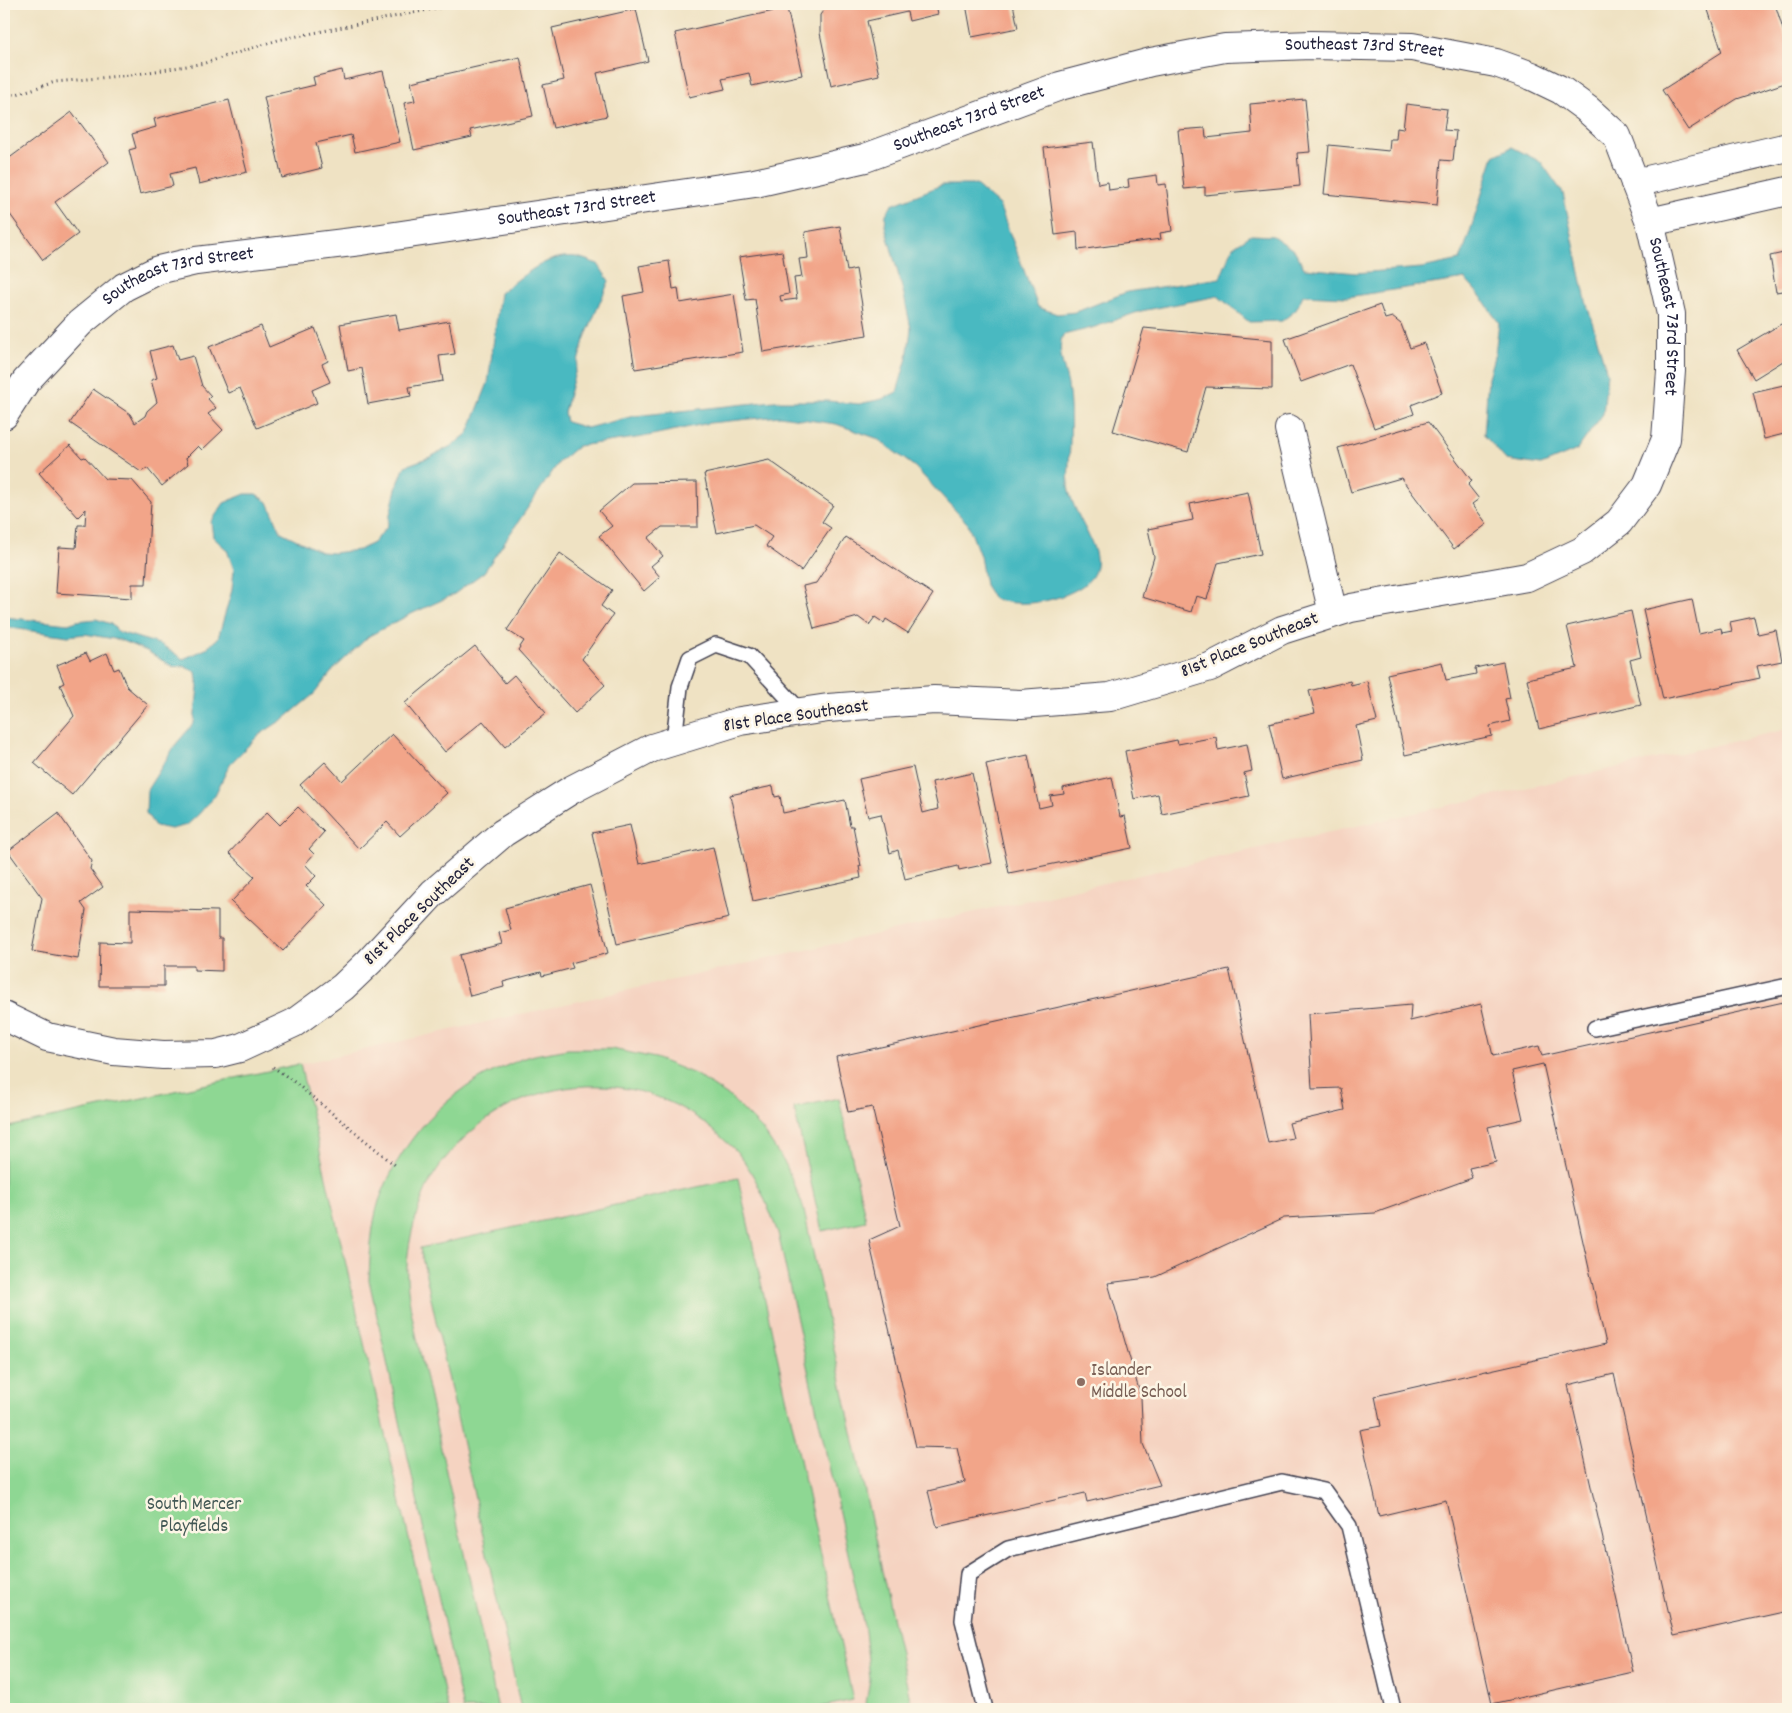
<svg xmlns="http://www.w3.org/2000/svg" width="1792" height="1713" font-family="Dekko,sans-serif">
  <rect width="100%" height="100%" fill="#fcf5e5"/>
  <filter id="ink" filterUnits="userSpaceOnUse"><feTurbulence type="fractalNoise" baseFrequency=".02" numOctaves="2"/><feDisplacementMap in="SourceGraphic" scale="10" xChannelSelector="R" yChannelSelector="G"/><feConvolveMatrix kernelMatrix="1 2 1 2 8 2 1 2 1" color-interpolation-filters="sRGB"/></filter>
  <filter id="wash" filterUnits="userSpaceOnUse"><feTurbulence type="fractalNoise" baseFrequency=".0096" numOctaves="4" result="noise"/><feDisplacementMap in="SourceGraphic" scale="20" xChannelSelector="R" yChannelSelector="G"/><feGaussianBlur stdDeviation="1.12" result="paint"/><feColorMatrix in="noise" values="0 0 0 0 0 0 0 0 0 0 0 0 0 0 0 0 0 1.4 0 .05"/><feComposite in="paint" operator="in"/></filter>
  <g filter="url(#wash)">
    <rect width="100%" height="100%" fill="#efe2c3"/>
    <path fill="#f5d3c1" d="M1788,729V1700L1749,1709H448L300,1064Z"/>
    <g fill="#8ed793" stroke="#587c67">
      <path d="M568,1049H612L655,1058L695,1074L731,1098L762,1129L786,1165L803,1206L912,1709H865L870,1680L865,1631L778,1233C767,1205 757,1176 737,1152C733,1147 726,1142 721,1137C632,1053 494,1076 431,1179C418,1202 408,1240 407,1266C406,1281 409,1297 411,1311L498,1709H463L369,1280C370,1254 371,1226 379,1201C401,1140 446,1090 506,1066C513,1063 520,1059 527,1057C540,1053 555,1052 568,1049Z"/>
      <path d="M300,1064L448,1709H4V1128Z"/>
      <path d="M839,1098L866,1221L822,1231L794,1108Z"/>
      <path d="M738,1178L853,1700L812,1709H521L420,1248Z"/>
    </g>
    <path fill="#4ab9c1" stroke="#366e7e" d="M1512,147L1541,162L1563,193L1586,301L1607,373L1603,414L1577,450L1541,465L1506,460L1484,435L1488,378L1495,353L1499,323L1482,298L1465,279L1347,297L1303,295L1296,310L1282,321L1249,322L1218,296L1141,311L1092,328L1063,335C1056,350 1065,369 1068,385C1073,418 1069,453 1068,486C1076,531 1131,571 1062,596C1040,604 1017,606 994,599L985,585L980,556L968,524L915,467L876,438L836,424L780,416L709,423L643,437L578,446L559,462L484,572L453,595L411,614L369,636L334,669L314,694L285,718L259,735L230,764L215,795L199,814L187,825L171,829L155,826L146,813L147,790L176,744L194,723L198,687L196,672L183,666L173,667L147,651L120,640L85,634L68,636L4,627V617L68,624L77,621L96,619L111,624L119,632L162,645L183,659L206,649L218,638L232,590L234,570L227,550L213,537L211,522L224,503L245,494H256L268,502L281,532L321,552L333,553L359,550L373,543L387,527L396,489L405,466L430,457L453,445L468,433L488,383L500,293C522,277 547,253 576,257C583,258 591,262 598,264L609,281L584,340L564,412L566,422L587,428L634,416L774,401H829L859,404L882,399L897,392L907,358L911,329L904,295L885,226L886,214L892,205L942,185H976L999,205L1038,307L1057,314L1076,312L1127,292L1220,278L1233,247L1251,235L1273,236L1295,251L1304,268L1356,273L1422,268L1460,260C1473,226 1482,191 1494,156Z"/>
    <g id="blocks">
      <g fill="#f2a589">
        <path d="M828,4H936L938,14L909,21L907,12L867,21L879,75L831,86L820,33V15Z"/>
        <path d="M966,4H1013L1018,28L972,37Z"/>
        <path d="M1706,4H1775L1788,45V82L1737,99L1688,130L1662,90L1722,52Z"/>
        <path d="M787,8L802,75L752,86L749,73L722,79L725,89L689,97L675,33Z"/>
        <path d="M636,9L648,61L597,73L607,116L553,128L543,85L564,80L552,28Z"/>
        <path d="M520,57L533,116L470,130L472,137L414,150L404,103L415,101L411,82Z"/>
        <path d="M342,70L344,80L383,71L400,142L355,152L351,135L316,143L322,168L282,178L264,97L315,85L313,77Z"/>
        <path d="M1305,99L1310,152L1297,153L1300,186L1205,195V187L1184,189L1178,130L1205,128L1206,138L1252,133L1250,104Z"/>
        <path d="M229,100L247,172L199,184L195,168L170,174L173,186L140,194L129,150L136,148L132,134L156,127L154,119Z"/>
        <path d="M1406,104L1447,109L1444,130L1456,131L1453,161L1441,160L1437,205L1324,194L1329,145L1389,151L1390,139H1396L1397,128L1403,129Z"/>
        <path d="M72,112L109,162L55,202L78,234L43,260L4,206V162Z"/>
        <path d="M1093,142L1098,184L1108,182L1109,190L1129,187L1128,179L1157,175L1158,185L1166,184L1172,231L1160,233L1161,239L1078,250L1077,232L1055,235L1044,148Z"/>
        <path d="M840,226L847,271L856,269L867,335L763,352L755,299L746,300L739,257L782,251L789,294L780,296L781,301L797,299L794,278L802,277L799,259L808,258L805,232Z"/>
        <path d="M1788,252V290L1776,292L1770,256Z"/>
        <path d="M669,261L673,289L678,288L680,303L734,294L743,352L635,369L623,296L644,292L639,266Z"/>
        <path d="M1380,305L1385,319L1392,317L1401,324L1410,348L1424,343L1442,393L1411,405L1414,414L1374,428L1350,364L1301,382L1285,339Z"/>
        <path d="M396,314L399,330L449,321L455,354L439,356L443,381L409,387L411,396L368,404L362,368L348,371L340,324Z"/>
        <path d="M1788,320V358L1754,379L1737,350Z"/>
        <path d="M261,326L269,347L315,328L328,361L322,364L330,382L312,390L317,403L257,428L240,388L228,393L209,347Z"/>
        <path d="M1144,328L1272,340V389L1206,387L1188,452L1113,431Z"/>
        <path d="M173,345L178,360L193,356L202,386L211,396L208,399L216,408L208,414L223,430L202,450L198,446L186,458L188,464L162,486L147,468L141,472L70,423L93,389L130,414L135,423L145,416L147,411L157,402L151,380L157,378L150,351Z"/>
        <path d="M1788,384V433L1764,439L1753,392Z"/>
        <path d="M1428,422L1472,481L1468,485L1479,499L1472,504L1487,524L1454,549L1401,478L1351,492L1338,448Z"/>
        <path d="M70,445L82,458L85,457L105,479L132,480L151,502L146,584H132V598L56,593L59,547L76,548L78,525H85L86,509L78,517L39,473Z"/>
        <path d="M769,460L833,505L822,522L831,528L801,571L766,546L772,537L754,525L717,533L704,474Z"/>
        <path d="M697,482L698,527H662L648,538L663,556L651,566L660,577L644,591L599,536L612,526L599,511L632,483Z"/>
        <path d="M1248,492L1261,554L1218,563L1207,599L1196,596L1191,612L1142,597L1154,557L1148,529L1193,520L1190,504Z"/>
        <path d="M846,537L933,594L908,633L886,619L884,623L875,617L869,625L858,617L814,629L803,586L816,583Z"/>
        <path d="M560,553L612,590L601,606L613,615L582,659L605,685L575,713L518,650L524,641L507,630Z"/>
        <path d="M1692,599L1699,633L1721,628L1722,633L1732,631L1730,622L1754,617L1758,634L1776,630L1782,661L1757,666L1760,678L1663,699L1643,610Z"/>
        <path d="M1631,611L1641,657L1630,660L1641,705L1539,729L1527,679L1577,668L1567,626Z"/>
        <path d="M475,646L505,683L514,675L546,713L505,747L483,721L445,752L405,703Z"/>
        <path d="M86,653L90,661L107,653L114,670L119,668L127,687L148,705L72,795L34,763L74,716L60,685L64,683L57,665Z"/>
        <path d="M1442,662L1446,680L1476,674L1475,668L1503,662L1510,698L1505,699L1510,721L1490,726L1492,736L1405,755L1387,674Z"/>
        <path d="M1350,681L1351,685L1367,681L1377,721L1356,726L1363,760L1282,779L1269,724L1315,713L1309,691Z"/>
        <path d="M392,734L447,793L400,836L387,822L359,849L300,785L325,762L342,781Z"/>
        <path d="M1216,737L1218,750L1247,744L1252,771L1244,773L1249,796L1162,814L1158,794L1134,799L1125,751L1177,740L1178,744Z"/>
        <path d="M1028,755L1039,808L1052,805L1050,796L1064,794L1063,788L1112,777L1120,817L1125,816L1132,848L1009,873L986,764Z"/>
        <path d="M913,767L923,813L938,809L932,782L972,773L992,863L959,870L958,866L905,879L898,850L890,853L881,814L868,817L859,779Z"/>
        <path d="M773,786L775,797L780,796L783,813L845,800L850,826H853L861,866H859L861,878L753,901L730,795Z"/>
        <path d="M298,807L324,832L309,849L314,854L305,864L316,876L306,886L326,905L283,951L231,902L255,877L229,853L267,812L280,825Z"/>
        <path d="M58,813L92,861L90,869L103,887L81,903L86,910L78,959L32,951L42,898L8,851Z"/>
        <path d="M630,825L639,864L713,847L729,918L617,944L592,833Z"/>
        <path d="M590,885L608,953L571,963L573,968L542,976L541,972L503,982L504,987L470,996L459,955L502,944L499,933L511,930L505,908Z"/>
        <path d="M130,909L218,911V938H222V971L194,970V966H164V986H99L100,942L130,943Z"/>
        <path d="M1229,969L1268,1143L1293,1138L1289,1123L1345,1110L1341,1088L1312,1089L1308,1014L1411,1005L1410,1021L1481,1004L1493,1056L1539,1046L1542,1056L1788,1001V1611L1674,1636L1614,1374L1568,1385L1633,1672L1492,1704L1446,1500L1379,1516L1360,1430L1381,1426L1375,1396L1606,1344L1543,1064L1512,1071L1523,1119L1488,1127L1496,1162L1469,1168L1472,1178L1375,1213L1284,1218L1155,1277L1108,1283L1141,1397L1143,1444L1160,1485L1087,1502L1085,1493L937,1527L928,1491L965,1482L957,1448L916,1447L869,1240L900,1226L872,1107L848,1112L836,1057Z"/>
      </g>
    </g>
  </g>
  <g filter="url(#ink)">
    <use href="#blocks" fill-opacity="0" stroke="#413f4f" stroke-width="1"/>
    <g fill="none" stroke-linecap="round" stroke-linejoin="round">
      <g stroke="#413f4f" stroke-width="18">
        <g id="lane">
          <path d="M674,741L680,687L690,658L716,645L749,656L801,712"/>
          <path d="M1595,1028L1788,986"/>
          <path d="M985,1709L963,1620L968,1574L1008,1549L1282,1482L1324,1491L1349,1526L1393,1709"/>
        </g>
      </g>
      <g stroke="#413f4f" stroke-width="30">
        <g id="street">
          <path d="M1635,183L1788,147"/>
          <path d="M1650,222L1788,191"/>
          <path id="s1" d="M4,415L26,381L80,323L124,287L158,270L196,261L361,241L755,183L865,158L1060,86L1151,62L1225,48L1311,45L1412,47L1496,63L1532,76L1561,90L1587,109L1617,136L1650,222L1671,314V371L1666,439L1647,485L1619,522L1582,551L1527,577L1351,608L1282,630L1210,667L1110,697L1021,704L934,700L828,708L740,721L652,748L571,790L503,833L433,893L369,962L343,987L294,1023L240,1048L216,1054L163,1055L114,1051L47,1037L4,1016"/>
          <path d="M1289,429L1333,613"/>
        </g>
      </g>
      <g stroke="#413f4f" stroke-width="3" stroke-dasharray="1 4" stroke-linecap="butt">
        <path d="M4,98L55,82L131,75L205,63L278,40L458,4"/>
        <path d="M273,1067L293,1081L395,1165"/>
      </g>
      <use href="#lane" stroke="#fff" stroke-width="15"/>
      <use href="#street" stroke="#fff" stroke-width="28"/>
    </g>
  </g>
  <circle fill="#8d6e63" stroke="#fcf5e5" stroke-width="2" cx="1081" cy="1382" r="5"/>
  <g text-anchor="middle" dominant-baseline="central" stroke-width="5" stroke-linejoin="round" paint-order="stroke">
    <g font-size="19" fill="#22223b" stroke="#fcf5e5">
      <text stroke="none"><textPath href="#s1" startOffset="1448">Southeast 73rd Street</textPath></text>
      <text stroke="none"><textPath href="#s1" startOffset="1042">Southeast 73rd Street</textPath></text>
      <text stroke="none"><textPath href="#s1" startOffset="638">Southeast 73rd Street</textPath></text>
      <text stroke="none"><textPath href="#s1" startOffset="232">Southeast 73rd Street</textPath></text>
      <text stroke="none"><textPath href="#s1" startOffset="1912">Southeast 73rd Street</textPath></text>
      <text transform="translate(1250 646) rotate(-22)">81st Place Southeast</text>
      <text transform="translate(796 717) rotate(-8)">81st Place Southeast</text>
      <text transform="translate(420 912) rotate(-44)">81st Place Southeast</text>
    </g>
    <g font-size="19" fill="#785e54" stroke="#fcf5e5" text-anchor="start">
      <text x="1091" y="1371">Islander<tspan x="1091" dy="22">Middle School</tspan></text>
    </g>
    <g font-size="19" fill="#425855" stroke="#fcf5e5">
      <text x="194" y="1505">South Mercer<tspan x="194" dy="22">Playfields</tspan></text>
    </g>
  </g>
  <rect width="1792" height="1713" fill="none" stroke="#fcf5e5" stroke-width="20"/>
</svg>
